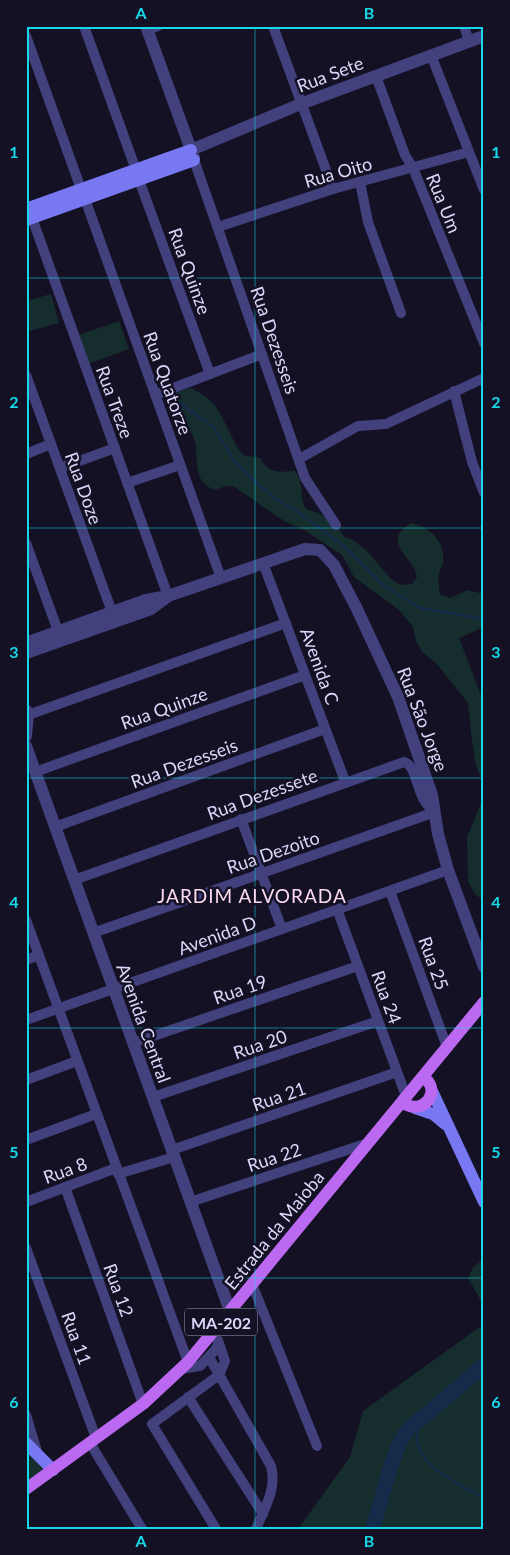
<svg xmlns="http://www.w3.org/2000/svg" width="510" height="1555" font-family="Lato,sans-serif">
  <rect width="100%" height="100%" fill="#141124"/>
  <g fill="#152d2c">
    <path d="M51,294L59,323L26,332V301Z"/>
    <path d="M119,321L129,349L86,365L76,336Z"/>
    <path d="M190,388C225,402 222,427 243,455L260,458C269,474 278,472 295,471C304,482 299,496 306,509L319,513L336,525L345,537L353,540L367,551L392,580L401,585L412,584L417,577C414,556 379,542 411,523C429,526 446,542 443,562C443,566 440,570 439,573C438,580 439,587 440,594L450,598L468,590L484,594V627L459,638L484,703V901L475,894L468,881L467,837L483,798L482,780L476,766L472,740L468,703L436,663L423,653L416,641L413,627L399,610L354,577L342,555L304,530L284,521L233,486H226L215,490C187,480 203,451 191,432C181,418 164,417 167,394Z"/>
    <path d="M484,1259V1306L468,1278L473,1267Z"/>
    <path d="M484,1324V1529H298L350,1457L363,1411Z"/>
    <path d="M26,1451L45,1470L26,1483Z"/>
  </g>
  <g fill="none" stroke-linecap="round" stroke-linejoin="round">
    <g stroke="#152b4a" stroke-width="2.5">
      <path d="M174,399L213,427L235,462L248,475L273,497L298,512L344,546L386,587L420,608L484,619"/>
      <path d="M420,1420C403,1461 455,1482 484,1498"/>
    </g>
    <path stroke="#152b4a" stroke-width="15" d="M372,1529C383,1503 393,1430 420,1420L484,1365"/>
    <g stroke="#42417e" stroke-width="10">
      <path d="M84,26L136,170"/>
      <path d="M273,26L333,189"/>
      <path d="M464,26L469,41"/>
      <path d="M147,30L158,26"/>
      <path d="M26,36L81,189"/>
      <path d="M431,55L484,190"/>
      <path d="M376,76L405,155L413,168L484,343"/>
      <path d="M194,160L305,478L336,525"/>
      <path d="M139,180L210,374"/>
      <path d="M360,182L368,222L401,313"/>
      <path d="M85,199L221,578"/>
      <path d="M32,218L168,596"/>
      <path d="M218,227L333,189L469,152"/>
      <path d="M26,375L112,612"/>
      <path d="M454,391L472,462L484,493"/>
      <path d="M155,395L262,354"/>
      <path d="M26,454L51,444"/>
      <path d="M299,459L358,426L386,424L484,378"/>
      <path d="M60,468L115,448"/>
      <path d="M127,483L180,465"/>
      <path d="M26,543L58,631"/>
      <path d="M263,563L345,781"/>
      <path d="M28,715L286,623"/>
      <path d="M35,772L305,675"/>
      <path d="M241,819L282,929"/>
      <path d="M55,827L325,729"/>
      <path d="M74,880L404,762C419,766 414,798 435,812"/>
      <path d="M390,891L447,1047"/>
      <path d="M337,909L406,1096"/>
      <path d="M26,920L188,1362"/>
      <path d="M93,933L435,812"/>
      <path d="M26,960L39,955"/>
      <path d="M26,1020L448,870"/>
      <path d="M133,1043L358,966"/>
      <path d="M26,1080L77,1061"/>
      <path d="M153,1097L378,1021"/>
      <path d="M26,1140L96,1114"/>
      <path d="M172,1150L397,1072"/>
      <path d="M118,1174L174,1157"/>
      <path d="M65,1187L143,1404"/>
      <path d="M26,1202L116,1168"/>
      <path d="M190,1202L368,1143"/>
      <path d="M26,1248L96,1438"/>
      <path d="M252,1284L317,1446"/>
      <path d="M209,1357L271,1466C277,1489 265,1507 256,1529"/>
      <path d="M180,1369L200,1366L217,1348L218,1340"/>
      <path d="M188,1397L263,1514"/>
      <path d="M26,1415L38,1455"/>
      <path d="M90,1443L142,1529"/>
      <path d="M216,1529L152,1424L219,1375L225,1361L219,1343"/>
    </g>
    <g stroke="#42417e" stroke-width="12">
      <path d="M146,26L194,158"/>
      <path d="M191,150L303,103L484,36"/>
      <path d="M26,643L146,600L168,596L305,549L320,550L334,565L356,607L398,697L432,795L438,834L448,870L484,967"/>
      <path d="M26,653L151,609L166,598"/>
      <path d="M26,710L28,715L26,736"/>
      <path d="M26,746L230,1311"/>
    </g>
    <g stroke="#7878f2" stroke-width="12">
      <path d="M26,209L191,150"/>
      <path d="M26,220L194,160"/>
      <path d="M432,1091L484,1202"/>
      <path d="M415,1108L433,1114L445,1124"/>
      <path d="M26,1443L53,1470"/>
    </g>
    <g stroke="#bb69f1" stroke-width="12">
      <path d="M404,1099L407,1105C424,1113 440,1093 426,1079H421"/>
      <path d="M26,1489L143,1404L188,1362L484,1002"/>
    </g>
  </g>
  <path fill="none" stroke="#16d8e9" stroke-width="1" stroke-opacity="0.55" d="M255,26V1529M26,278H484M26,528H484M26,778H484M26,1028H484M26,1278H484"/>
  <g text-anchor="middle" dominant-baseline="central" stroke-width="5" stroke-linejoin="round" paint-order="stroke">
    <rect fill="#141124" stroke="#9f9cba" stroke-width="1" x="185" y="1308.5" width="72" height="27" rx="4"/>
    <g font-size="16" font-weight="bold" fill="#dbd8fb">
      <text x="221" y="1322">MA-202</text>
    </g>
    <g font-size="18" fill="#dbd8fb" stroke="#141124">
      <text transform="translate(330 74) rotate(-21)">Rua Sete</text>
      <text transform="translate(338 172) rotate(-16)">Rua Oito</text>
      <text transform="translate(444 203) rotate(68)">Rua Um</text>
      <text transform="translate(190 271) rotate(70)">Rua Quinze</text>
      <text transform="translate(275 340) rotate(71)">Rua Dezesseis</text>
      <text transform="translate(168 383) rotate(70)">Rua Quatorze</text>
      <text transform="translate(115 402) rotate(70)">Rua Treze</text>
      <text transform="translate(84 488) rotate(70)">Rua Doze</text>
      <text transform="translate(320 666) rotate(70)">Avenida C</text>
      <text transform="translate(164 708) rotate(-20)">Rua Quinze</text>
      <text transform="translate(423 719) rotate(69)">Rua São Jorge</text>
      <text transform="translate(184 763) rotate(-20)">Rua Dezesseis</text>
      <text transform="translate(262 794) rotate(-20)">Rua Dezessete</text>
      <text transform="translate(273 852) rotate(-19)">Rua Dezoito</text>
      <text transform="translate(217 935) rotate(-20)">Avenida D</text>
      <text transform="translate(434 963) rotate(70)">Rua 25</text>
      <text transform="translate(240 989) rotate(-19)">Rua 19</text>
      <text transform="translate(387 997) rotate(70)">Rua 24</text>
      <text transform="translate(144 1023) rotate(70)">Avenida Central</text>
      <text transform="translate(260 1044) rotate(-19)">Rua 20</text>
      <text transform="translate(279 1096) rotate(-19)">Rua 21</text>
      <text transform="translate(274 1157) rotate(-18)">Rua 22</text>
      <text transform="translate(65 1170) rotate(-20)">Rua 8</text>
      <text transform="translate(274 1230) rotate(-51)">Estrada da Maioba</text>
      <text transform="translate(119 1290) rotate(70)">Rua 12</text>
      <text transform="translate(77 1338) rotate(70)">Rua 11</text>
    </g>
    <g font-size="19" letter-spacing="1" fill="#fbdaf0" stroke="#141124">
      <text x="252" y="895">JARDIM ALVORADA</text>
    </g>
  </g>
  <rect width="510" height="1555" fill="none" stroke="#141124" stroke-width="55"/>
  <rect x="28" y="28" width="454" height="1500" fill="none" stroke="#16d8e9" stroke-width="2"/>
  <g font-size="16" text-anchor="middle" font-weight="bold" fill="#16d8e9">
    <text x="141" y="19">A</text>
    <text x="369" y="19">B</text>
    <text x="14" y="158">1</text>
    <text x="496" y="158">1</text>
    <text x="14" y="408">2</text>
    <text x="496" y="408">2</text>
    <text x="14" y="658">3</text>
    <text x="496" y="658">3</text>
    <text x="14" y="908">4</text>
    <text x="496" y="908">4</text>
    <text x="14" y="1158">5</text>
    <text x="496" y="1158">5</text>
    <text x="14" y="1408">6</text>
    <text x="496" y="1408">6</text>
    <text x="141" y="1547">A</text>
    <text x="369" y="1547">B</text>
  </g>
</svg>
